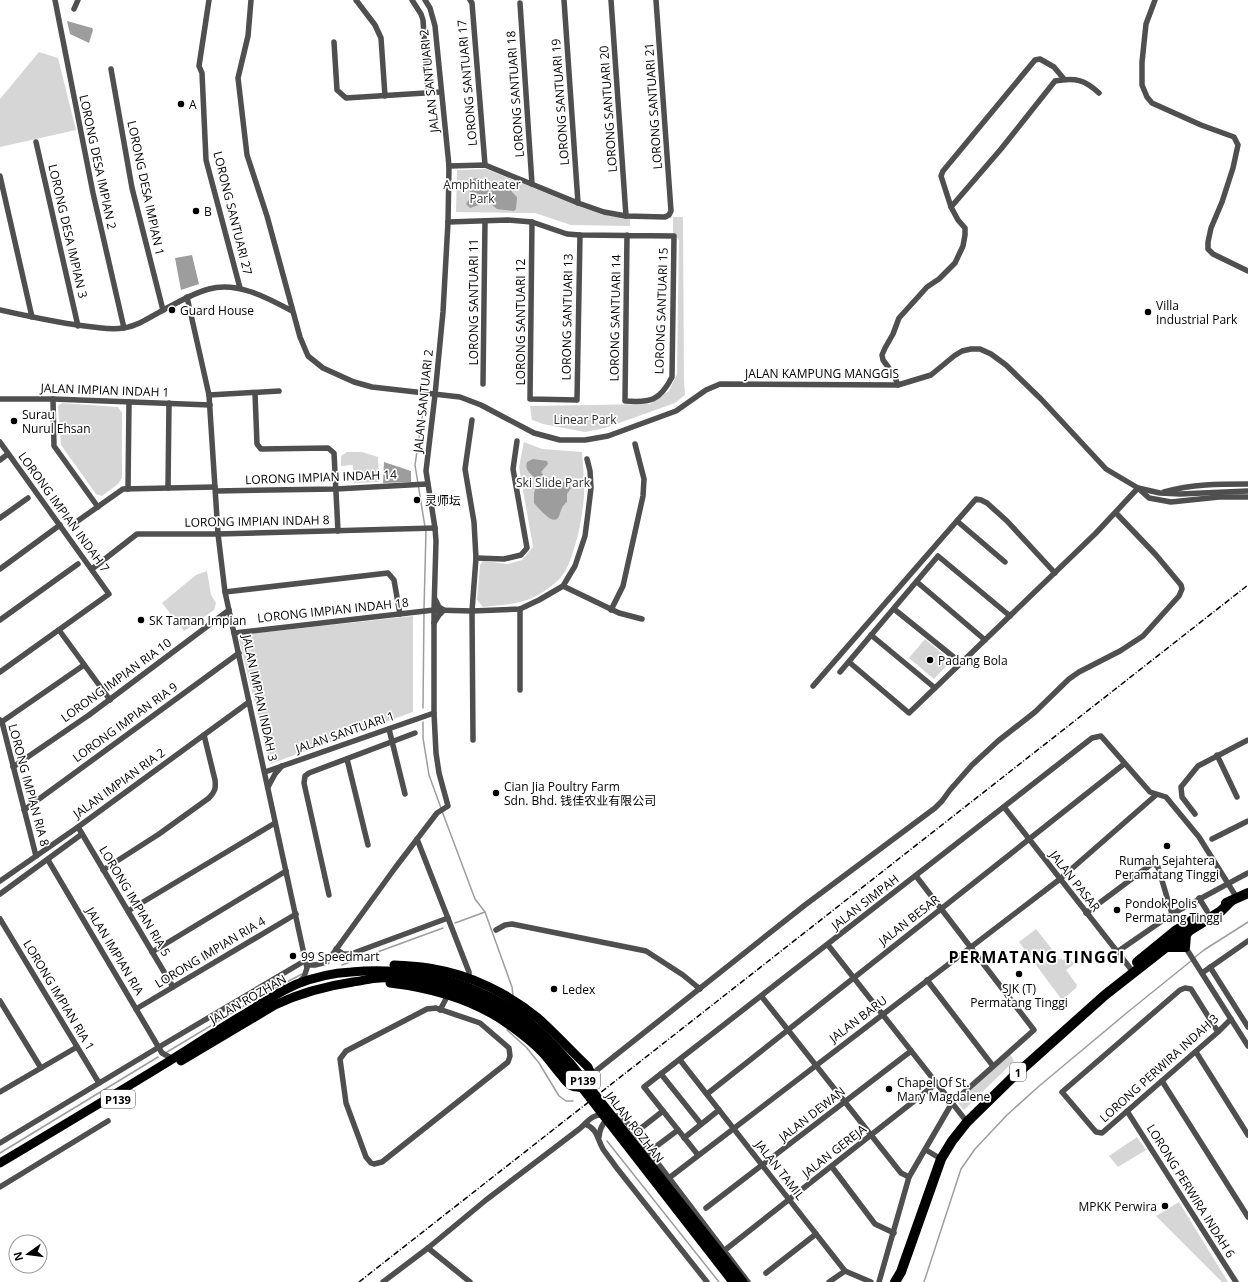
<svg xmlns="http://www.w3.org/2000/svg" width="1248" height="1282" font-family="'Open Sans','Noto Sans SC',sans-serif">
  <rect width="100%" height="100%" fill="#fff"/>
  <g fill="#d6d6d6">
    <path d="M39,52L58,58L76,130L0,147V99Z"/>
    <path d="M486,169L583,208L630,219V226L571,225L535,213L456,212L457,170Z"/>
    <path d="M673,217H683L684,381L685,395L675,403L605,428L585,432L543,424L532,420L530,406L650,404L669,391L677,374L679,240L673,233Z"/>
    <path d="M62,403L118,407L122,413V478L118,484L102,496L96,494L61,445L58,406Z"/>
    <path d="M524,442L542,449L582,452C583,464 584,477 584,489C585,509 574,563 561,577C554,585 543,593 534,597C518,605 500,605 483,607L477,600L480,565L483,561L508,564L522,560L533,547L519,467Z"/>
    <path d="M347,452H362L378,457L379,482L354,483L353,465L341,466V456Z"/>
    <path d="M207,571L211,595L216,603L214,610L184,631L162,603L196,575Z"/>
    <path d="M413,616V712L270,764L238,635Z"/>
    <path d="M925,639L951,661L934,679L909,658Z"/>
    <path d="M1036,929L1059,958L1058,959L1059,960L1061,958L1063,960L1068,956L1074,964L1066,970L1077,985L1076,988L1062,1000L1019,942Z"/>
    <path d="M1010,1054L1014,1061L964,1110L957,1102Z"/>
    <path d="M1137,1137L1146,1150L1118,1167L1109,1156Z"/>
    <path d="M1179,1202L1228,1282H1222L1156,1216Z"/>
  </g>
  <g fill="#9d9d9d">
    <path d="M67,21L92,28L93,30L89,43L70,34Z"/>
    <path d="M477,178C486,185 486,183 495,182C501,181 505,184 510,187L512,192L517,197L516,209L514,211L497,209L490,203H484L470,208L466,204C471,196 473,194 467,187L468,183L471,179Z"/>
    <path d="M192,255L199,284L181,290L175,258Z"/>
    <path d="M533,459L547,461L548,464L541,472L547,480L553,483L564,482L571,488L567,494V502C562,506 562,508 560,513C556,531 539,508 534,503V493L537,483V480C532,474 524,471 527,462Z"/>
    <path d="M384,462L411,471V482L383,483Z"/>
  </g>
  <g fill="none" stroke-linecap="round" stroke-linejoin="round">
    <g stroke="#9d9d9d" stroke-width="1.5">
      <path d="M424,404L415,465L425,527"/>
      <path d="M424,609L426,531"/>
      <path d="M423,708L424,613"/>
      <path d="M423,722V738L429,775L441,808"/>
      <path d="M442,811L475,899L485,912L512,987L513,995"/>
      <path d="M455,923L485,912"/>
      <path d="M1194,958L1204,950L1248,922"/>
      <path d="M342,965L443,928"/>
      <path d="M507,1030L526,1047L539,1063L559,1096L566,1101H573"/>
      <path d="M167,1052L262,995L302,974"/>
      <path d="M607,1141L719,1282"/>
      <path d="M0,1153L158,1057"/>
      <path d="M924,1282L961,1169L975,1149L1007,1115L1038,1087L1129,1011L1191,961"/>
    </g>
    <g stroke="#4f4f4f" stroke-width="5.5">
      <path d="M55,0L93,193L124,328"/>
      <path d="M209,0L199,66L202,73L206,160L240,288"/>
      <path d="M251,0L248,36L238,78L247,155L267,216L300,337L308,356L323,368L354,382L372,387L460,397L481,405L534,433L560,440H585L608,436L676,411L706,390L720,384L898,385L931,375L954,356L962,351L971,349H980L991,354L1006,365L1041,399L1106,469L1138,488L1160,493L1180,494L1248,491"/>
      <path d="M356,0L375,25L381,38L385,96"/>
      <path d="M412,0L421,14L423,20L428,93"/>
      <path d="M470,0L472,3L485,165"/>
      <path d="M564,0L578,203"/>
      <path d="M611,0L626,216"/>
      <path d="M1155,0L1146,24L1142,62V85L1147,97L1152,103L1201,125L1234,137L1238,145L1233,168L1222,202L1211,228L1208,242V249L1213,254L1248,271"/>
      <path d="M520,3L532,184"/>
      <path d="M74,9L78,0"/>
      <path d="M334,42L337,90L346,98L441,92"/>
      <path d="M111,69L132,188L163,310"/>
      <path d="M36,142L78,326"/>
      <path d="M449,166L485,165L578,203L604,212L626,216L665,217L669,215L671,211L656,0"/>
      <path d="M0,176L32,317"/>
      <path d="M951,207L1001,149L1055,81C1075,77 1085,80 1099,93"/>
      <path d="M448,222L508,220L532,222L567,234L580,235L674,236L672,377C660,401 650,403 625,401L627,235"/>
      <path d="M532,222L530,399L577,400L580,235"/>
      <path d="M187,297L209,395L218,534L225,592L307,968L304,977L299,982"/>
      <path d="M0,310C31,317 62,324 93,327C103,328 113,330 123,328C138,326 152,316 165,309C179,302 193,293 209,289C237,281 268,298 292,311"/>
      <path d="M483,384L485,221"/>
      <path d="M898,385L894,375L883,360L882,355L885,348L893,334L899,318L927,287L939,279L955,263L963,246L965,235V228L958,220L951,207L941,176L943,171L1035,60L1040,59L1054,67L1064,79"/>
      <path d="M255,393L257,444L261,449L328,448L334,453L338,531"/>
      <path d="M209,395L279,391"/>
      <path d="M0,399H53L210,405"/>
      <path d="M53,399L54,446L98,507"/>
      <path d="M472,420L465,469L474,522L476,558L472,611L473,740"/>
      <path d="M0,442L109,594L0,672"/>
      <path d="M0,460L8,454"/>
      <path d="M168,488L169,403"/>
      <path d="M128,489L129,402"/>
      <path d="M1139,489L1149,498L1171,502L1219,497H1248"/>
      <path d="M216,491L336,489L427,484"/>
      <path d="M1164,492C1192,484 1219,484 1248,484"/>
      <path d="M0,518L28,498"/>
      <path d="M957,521L1005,562"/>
      <path d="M72,525L123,489L215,487"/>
      <path d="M476,558L504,559L521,555L527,548L513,469L517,441"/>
      <path d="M0,569L60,525"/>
      <path d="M92,569L137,534H218L435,528"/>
      <path d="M917,582L985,640"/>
      <path d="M563,586L619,613L642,619"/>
      <path d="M225,592L388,573L394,580L400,614"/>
      <path d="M894,609L961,663"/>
      <path d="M611,610L623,586L643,496L644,479L635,444"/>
      <path d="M0,620L78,564"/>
      <path d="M434,623L439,615L444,610L439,607L435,599"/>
      <path d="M59,630L110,700"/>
      <path d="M234,633L434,610L472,611L520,609L539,600L563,586L575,566L585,536L588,513L591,488L590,471L587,459"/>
      <path d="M871,635L935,688"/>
      <path d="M849,662L909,713L1096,533L1138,488"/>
      <path d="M840,672L938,556L1010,616"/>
      <path d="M813,686L976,499L981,500L987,503L1007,521L1055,573"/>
      <path d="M520,690V609"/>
      <path d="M0,720L2,722L36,856"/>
      <path d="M0,723L84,665"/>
      <path d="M389,729L405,794"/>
      <path d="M1217,755L1237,797"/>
      <path d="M347,759L368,845"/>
      <path d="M13,767L89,715L229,610"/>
      <path d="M265,772L434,713"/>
      <path d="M268,787L275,774L282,766"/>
      <path d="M1004,807L1130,968"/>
      <path d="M24,810L239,653"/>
      <path d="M1195,814L1182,797L1181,787L1198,766L1248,740"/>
      <path d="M78,827L173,987"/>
      <path d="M417,839L469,972V979"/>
      <path d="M1212,839L1248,821"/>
      <path d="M48,860L162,1053L173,1059"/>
      <path d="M103,870L159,834L209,798C215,792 216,788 215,780L204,735"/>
      <path d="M0,881L78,827L249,702"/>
      <path d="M0,894L82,834"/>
      <path d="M329,895L304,783L305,776L309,773L415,733"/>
      <path d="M1199,898L1207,911"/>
      <path d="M128,911L275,823"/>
      <path d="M1086,913L1153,863L1158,867L1172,914"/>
      <path d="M0,919L99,1083"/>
      <path d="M496,930L505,925L512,924L646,951L683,975L700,989"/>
      <path d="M828,945L967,1122"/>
      <path d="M1184,945L1248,1046"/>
      <path d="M336,949L343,954H351L448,918"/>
      <path d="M152,952L286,871"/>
      <path d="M1117,952L1172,914L1248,873"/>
      <path d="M307,965H315L327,962L395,868L437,813L448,806L439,773L436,753L434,713V610L436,541L435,528L426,471L435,395L443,312L448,222L449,166L435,26L430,8L425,0"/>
      <path d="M1210,967L1248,1027"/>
      <path d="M1202,973L1248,941"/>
      <path d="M927,980L993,1066"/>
      <path d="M762,997L901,1173L909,1177"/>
      <path d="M0,1001L41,1068"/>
      <path d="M436,1008L480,1023L509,1048L510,1056L508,1062L382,1162L374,1164L371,1163L366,1157L346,1103L340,1059L346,1051L427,1009Z"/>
      <path d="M136,1009L296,914"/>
      <path d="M440,1010L448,995"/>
      <path d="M1218,1032L1191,989L1185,988L1180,990L1062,1092L1096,1132L1102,1133L1218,1032L1231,1019"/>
      <path d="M1196,1052L1248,1135"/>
      <path d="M680,1060L845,1271L871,1282"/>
      <path d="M661,1074L701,1124"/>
      <path d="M591,1078L597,1070L805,905L935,808L942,801L950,790L972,765L998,741L1035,712L1069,679L1079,672L1120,651L1143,636L1179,596L1182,589L1181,585L1156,555L1116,513"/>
      <path d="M1162,1081L1248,1217"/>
      <path d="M0,1092L77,1047"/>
      <path d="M707,1094L1124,764"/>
      <path d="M1127,1111L1236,1282"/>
      <path d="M585,1124C598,1129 597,1139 603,1149C607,1155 612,1161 616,1167L707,1282"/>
      <path d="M640,1129L663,1111"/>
      <path d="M599,1137C600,1126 605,1118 617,1116L625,1120L748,1282"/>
      <path d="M684,1138L719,1110"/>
      <path d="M0,1143L159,1047L306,960"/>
      <path d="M654,1148L678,1130"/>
      <path d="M926,1150L941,1159"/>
      <path d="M698,1155L644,1087L1092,738L1101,736L1150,792L1166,797L1199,837L1237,898"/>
      <path d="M832,1167L875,1224L894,1233"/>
      <path d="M669,1178L1060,879L1156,795"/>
      <path d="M0,1187L108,1121"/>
      <path d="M706,1208L911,1051"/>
      <path d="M428,1248L470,1282"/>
      <path d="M725,1250L937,1083"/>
      <path d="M766,1273L816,1234"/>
      <path d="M383,1282L428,1248L486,1200L578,1130C586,1124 592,1113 604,1115"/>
      <path d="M829,1282L845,1271"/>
      <path d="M879,1282L909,1177L952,1103L1034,1030L916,876"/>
    </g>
    <g stroke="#000" stroke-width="9">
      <path d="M390,983C432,988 473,999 508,1024C519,1032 531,1041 541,1051C548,1058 554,1067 561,1075C565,1080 569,1087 577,1087C589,1089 594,1077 588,1067C571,1051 555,1033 538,1018C509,994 471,975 434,969C421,966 408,966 394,965"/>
      <path d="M181,1061L275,1005C300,993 326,986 353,982C362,981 371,978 380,978C397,976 415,979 431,983C491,997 529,1026 569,1071L733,1282"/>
      <path d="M0,1163C57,1129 114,1095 171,1060C195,1045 219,1029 243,1015C261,1004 278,992 297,984C315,977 333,973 351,972C412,966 472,981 522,1016C540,1030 556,1047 571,1064L743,1282"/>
    </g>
    <g stroke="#000" stroke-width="10">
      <path d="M1226,903L1248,893"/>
      <path d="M1166,947H1185L1186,935L1190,929"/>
      <path d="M1137,962L1175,931L1196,918"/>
      <path d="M895,1282L901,1272L941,1159L952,1141L967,1122L1012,1078L1105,995L1179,937L1221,911L1231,901"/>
    </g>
    <path stroke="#000" stroke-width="1.5" stroke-dasharray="6 2 1 2" stroke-linecap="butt" d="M359,1282L1248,585"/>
  </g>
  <g fill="#000" stroke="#fff" stroke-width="1.5">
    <circle cx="181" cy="104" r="4"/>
    <circle cx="196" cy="211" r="4"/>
    <circle cx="172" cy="310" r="4"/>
    <circle cx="1148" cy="312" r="4"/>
    <circle cx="14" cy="421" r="4"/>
    <circle cx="417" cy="500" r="4"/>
    <circle cx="141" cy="620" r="4"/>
    <circle cx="930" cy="660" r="4"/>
    <circle cx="496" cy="793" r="4"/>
    <circle cx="1167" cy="846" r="4"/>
    <circle cx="1117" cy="910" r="4"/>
    <circle cx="293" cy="956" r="4"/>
    <circle cx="1019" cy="974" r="4"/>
    <circle cx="554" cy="989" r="4"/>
    <circle cx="889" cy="1089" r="4"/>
    <circle cx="1165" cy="1206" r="4"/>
  </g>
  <g text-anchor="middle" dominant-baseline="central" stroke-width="3.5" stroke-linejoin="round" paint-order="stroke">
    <g fill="#fff" stroke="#4c4c4c" stroke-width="1">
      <rect x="1010" y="1063" width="16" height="18" rx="3"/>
      <rect x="566" y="1071" width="34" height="18" rx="3"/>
      <rect x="101" y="1090" width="34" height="18" rx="3"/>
    </g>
    <g font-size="11" font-weight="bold" fill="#000">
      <text x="1018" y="1072">1</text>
      <text x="583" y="1080">P139</text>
      <text x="118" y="1099">P139</text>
    </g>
    <g font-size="12" fill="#000" stroke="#fff">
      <text transform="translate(429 81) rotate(-96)">JALAN SANTUARI 2</text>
      <text transform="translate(467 83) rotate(-95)">LORONG SANTUARI 17</text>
      <text transform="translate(515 94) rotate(-94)">LORONG SANTUARI 18</text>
      <text transform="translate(560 102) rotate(-94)">LORONG SANTUARI 19</text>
      <text transform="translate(653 106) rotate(-94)">LORONG SANTUARI 21</text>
      <text transform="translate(608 109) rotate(-94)">LORONG SANTUARI 20</text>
      <text transform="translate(98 162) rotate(78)">LORONG DESA IMPIAN 2</text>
      <text transform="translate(146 188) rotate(78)">LORONG DESA IMPIAN 1</text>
      <text transform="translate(233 213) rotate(76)">LORONG SANTUARI 27</text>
      <text transform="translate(68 231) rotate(77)">LORONG DESA IMPIAN 3</text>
      <text transform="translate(473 302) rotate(-90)">LORONG SANTUARI 11</text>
      <text transform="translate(661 311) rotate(-88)">LORONG SANTUARI 15</text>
      <text transform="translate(567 317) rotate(-89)">LORONG SANTUARI 13</text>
      <text transform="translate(615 318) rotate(-89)">LORONG SANTUARI 14</text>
      <text transform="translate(520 322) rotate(-90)">LORONG SANTUARI 12</text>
      <text x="822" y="373">JALAN KAMPUNG MANGGIS</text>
      <text transform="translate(105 390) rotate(2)">JALAN IMPIAN INDAH 1</text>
      <text transform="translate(423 401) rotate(-84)">JALAN SANTUARI 2</text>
      <text transform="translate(321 477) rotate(-2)">LORONG IMPIAN INDAH 14</text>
      <text transform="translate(64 512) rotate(54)">LORONG IMPIAN INDAH 7</text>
      <text transform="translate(257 521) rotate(-1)">LORONG IMPIAN INDAH 8</text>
      <text transform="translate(333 610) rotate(-6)">LORONG IMPIAN INDAH 18</text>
      <text transform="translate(116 680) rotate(-36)">LORONG IMPIAN RIA 10</text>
      <text transform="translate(260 698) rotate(78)">JALAN IMPIAN INDAH 3</text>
      <text transform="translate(125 722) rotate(-36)">LORONG IMPIAN RIA 9</text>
      <text transform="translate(345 732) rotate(-19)">JALAN SANTUARI 1</text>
      <text transform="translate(119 783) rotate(-36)">JALAN IMPIAN RIA 2</text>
      <text transform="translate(29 785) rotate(75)">LORONG IMPIAN RIA 8</text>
      <text transform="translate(1075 881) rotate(52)">JALAN PASAR</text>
      <text transform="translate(135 901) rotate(59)">LORONG IMPIAN RIA 5</text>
      <text transform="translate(865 902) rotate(-38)">JALAN SIMPAH</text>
      <text transform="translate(909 920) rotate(-38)">JALAN BESAR</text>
      <text transform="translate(115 951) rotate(59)">JALAN IMPIAN RIA</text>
      <text transform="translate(210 952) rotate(-31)">LORONG IMPIAN RIA 4</text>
      <text transform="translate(59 995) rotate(59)">LORONG IMPIAN RIA 1</text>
      <text transform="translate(248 999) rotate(-30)">JALAN ROZHAN</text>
      <text transform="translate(858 1019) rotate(-37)">JALAN BARU</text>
      <text transform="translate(1159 1068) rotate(-42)">LORONG PERWIRA INDAH 3</text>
      <text transform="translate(812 1114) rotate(-38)">JALAN DEWAN</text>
      <text transform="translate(635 1127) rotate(52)">JALAN ROZHAN</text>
      <text transform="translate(834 1151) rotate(-38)">JALAN GEREJA</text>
      <text transform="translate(780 1170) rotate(52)">JALAN TAMIL</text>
      <text transform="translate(1191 1191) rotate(58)">LORONG PERWIRA INDAH 6</text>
    </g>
    <g font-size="12" fill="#000" stroke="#fff" text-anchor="start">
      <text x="189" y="104">A</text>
      <text x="204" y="211">B</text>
      <text x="1156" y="305">Villa<tspan x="1156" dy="14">Industrial Park</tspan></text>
      <text x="180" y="310">Guard House</text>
      <text x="22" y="414">Surau<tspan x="22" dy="14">Nurul Ehsan</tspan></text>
      <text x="425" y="500">灵师坛</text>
      <text x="149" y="620">SK Taman Impian</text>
      <text x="938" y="660">Padang Bola</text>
      <text x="504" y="786">Cian Jia Poultry Farm<tspan x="504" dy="14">Sdn. Bhd. 钱佳农业有限公司</tspan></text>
      <text x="1167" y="860" text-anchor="middle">Rumah Sejahtera<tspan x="1167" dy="14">Peramatang Tinggi</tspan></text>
      <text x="1125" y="903">Pondok Polis<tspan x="1125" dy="14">Permatang Tinggi</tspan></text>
      <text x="301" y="956">99 Speedmart</text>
      <text x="1019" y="988" text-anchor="middle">SJK (T)<tspan x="1019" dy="14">Permatang Tinggi</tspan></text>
      <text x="562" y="989">Ledex</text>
      <text x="897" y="1082">Chapel Of St.<tspan x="897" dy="14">Mary Magdalene</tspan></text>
      <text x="1157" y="1206" text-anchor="end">MPKK Perwira</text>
    </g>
    <g font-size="12" fill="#2d2d2d" stroke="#fff">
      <text x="482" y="184">Amphitheater<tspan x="482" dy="14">Park</tspan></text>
      <text x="585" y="419">Linear Park</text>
      <text x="553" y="482">Ski Slide Park</text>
    </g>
    <g font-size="16" font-weight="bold" letter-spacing="1" fill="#000" stroke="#fff">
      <text x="1037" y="957">PERMATANG TINGGI</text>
    </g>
  </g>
  <g transform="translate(28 1254) rotate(256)"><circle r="19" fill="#ffffff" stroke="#999999"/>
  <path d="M0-3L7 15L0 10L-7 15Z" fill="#000000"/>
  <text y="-6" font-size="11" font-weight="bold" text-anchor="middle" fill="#000000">N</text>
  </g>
</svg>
